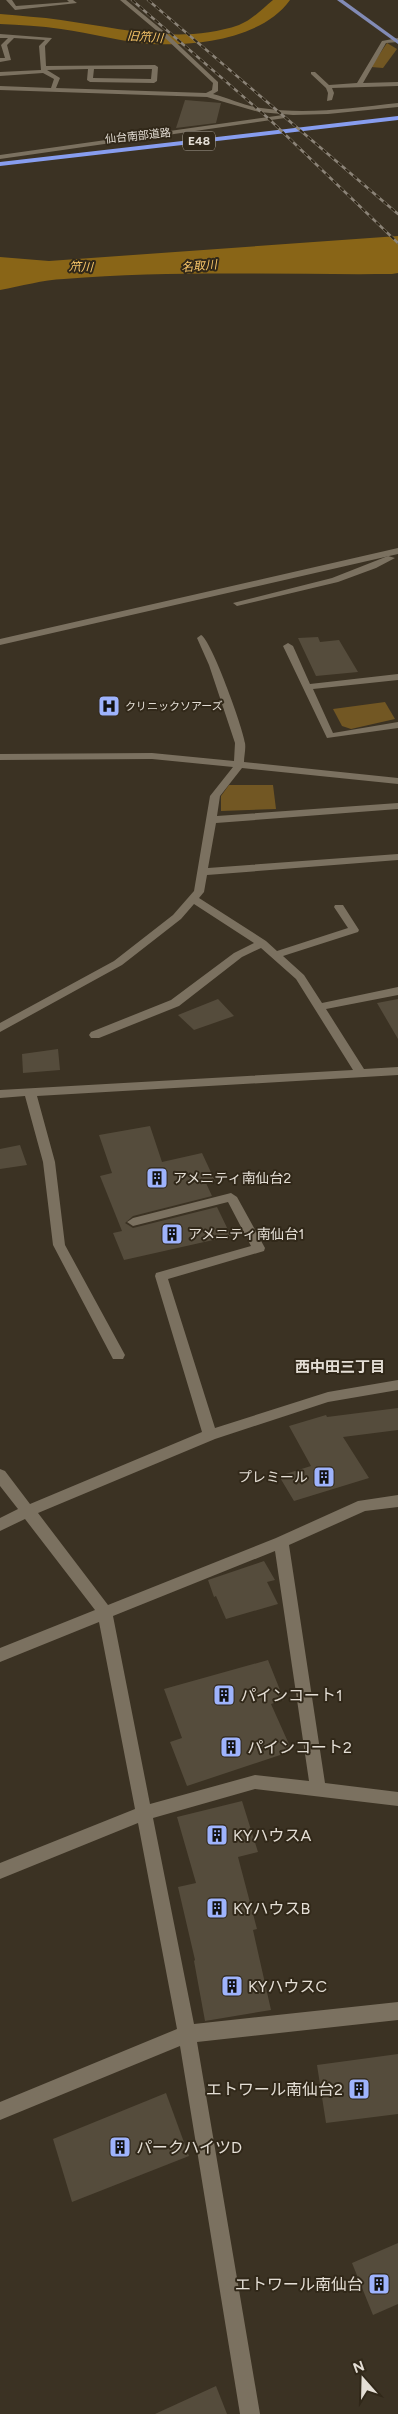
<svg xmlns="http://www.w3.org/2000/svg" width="398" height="2414" font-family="Figtree,'Noto Sans JP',sans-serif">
  <rect width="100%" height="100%" fill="#3b3223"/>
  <g fill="#725723">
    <path d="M387,43L397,49L383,68L371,67Z"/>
    <path d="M385,702L395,719L351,729L342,726L333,709Z"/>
    <path d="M229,785H273L276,809L221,811V796Z"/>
  </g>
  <path fill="#896517" d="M398,236V273L392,274C283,275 173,270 64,279C43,280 21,286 0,290V257L49,261Z"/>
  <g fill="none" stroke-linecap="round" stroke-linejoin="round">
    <path fill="#896517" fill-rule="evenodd" d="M273,0H290C262,39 196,46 152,44C122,42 91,33 61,29C41,26 20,25 0,24V14C20,16 41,17 61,20C119,28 181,45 239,25C252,20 262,9 273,0Z"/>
  </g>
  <g fill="#554c3c">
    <path d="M185,100L221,103L216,123L176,128Z"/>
    <path d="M318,637L320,642L339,640L358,672L316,676L298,638Z"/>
    <path d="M218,999L234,1016L194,1030L178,1015Z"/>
    <path d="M398,999V1039L377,1003Z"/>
    <path d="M58,1049L60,1070L23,1073L22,1054Z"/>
    <path d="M150,1126L162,1162L202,1153L215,1181L206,1183L212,1196L133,1216L125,1223L133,1228L217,1207L231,1236L124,1260L113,1233L122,1231L100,1176L112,1173L99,1135Z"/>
    <path d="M20,1145L27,1165L0,1169V1149Z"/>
    <path d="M398,1408V1430L343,1437L369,1478L294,1501L279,1476L311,1466L289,1426L326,1415L327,1417Z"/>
    <path d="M264,1561L275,1580L267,1582L278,1604L226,1619L216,1596L214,1597L208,1580Z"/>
    <path d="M268,1660L284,1700L271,1704L292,1751L187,1786L170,1742L182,1738L164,1689Z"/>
    <path d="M242,1801L258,1852L238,1857L257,1929L253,1930L271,2010L205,2021L194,1961L195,1960L178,1887L196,1883L177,1817Z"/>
    <path d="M398,2054V2114L326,2123L317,2065Z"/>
    <path d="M166,2093L189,2156L72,2202L53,2139Z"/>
    <path d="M398,2243V2304L373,2315L352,2263Z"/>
    <path d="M216,2386L227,2414H155Z"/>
  </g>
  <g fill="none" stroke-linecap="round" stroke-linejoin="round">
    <g fill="#7b7160" fill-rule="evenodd">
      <path d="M6,0H12L16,6L69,2L67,0H73L77,3L15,10Z"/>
      <path d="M120,0H126L167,34L218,82V91L213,94C229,98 244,106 261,108C306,115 353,108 398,103V107L328,114L293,115L259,112L207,97L0,90V86L51,88L54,79L43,73L0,76V72L41,70L39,46L45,40L14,38L7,45L11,60L0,62V58H5L1,45L8,38H0V34L52,38L45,46L46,66L155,65L158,67L157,81L154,83L90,82L87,80L88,69L47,70L60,78L56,88L206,93L212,90L213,83L163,36ZM94,69H152L151,79L93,78Z"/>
      <path d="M398,38V42L386,43L363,83L398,82V86L332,88L334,93L332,100L327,101L328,93L326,88L311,74V72H315L329,85L357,83L382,41Z"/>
      <path d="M283,115L285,118L0,159V155Z"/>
      <path d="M398,548V554L0,645V639Z"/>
      <path d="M388,556L395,558L376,568L338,582L237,606L233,603L332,578Z"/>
      <path d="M201,635C211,639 243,728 245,743C246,749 244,756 244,762L398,778V784L242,768L220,796L217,816L398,803V809L216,823L208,868L398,854V860L207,875L204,892L199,898L266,941L277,951L348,928L334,907L335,905H343L359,930L358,932L283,956L304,975L322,1003L398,987V995L326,1009L364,1069L398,1067V1075L37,1096L55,1162L65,1245L125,1355L123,1359H113L53,1245L43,1162L25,1096L0,1098V1090L353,1070L296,979L261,948L242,957L179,1006L99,1038H91L89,1035L91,1032L171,1000L234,953L254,943L194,904L181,919L122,965L0,1032V1023L114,961L173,915L194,891L210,796L233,767L152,759L0,760V754L152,753L234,761L235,743L209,665L197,638Z"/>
      <path d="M288,643L293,646L310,684L398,674V680L313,689L333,733L398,722V728L327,738L283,646Z"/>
      <path d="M231,1193L237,1197L265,1248L264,1251L168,1279L215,1428L328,1392L398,1380V1390L328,1402L215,1439L38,1513L108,1605L276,1538L358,1501L398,1495V1507L365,1511L289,1545L325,1783L398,1792V1806L255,1789L153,1818L194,2024L398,2002V2020L197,2042L260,2414H240L180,2046L0,2120V2102L177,2029L138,1823L0,1879V1863L135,1809L99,1622L0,1662V1648L95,1610L25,1519L0,1531V1518L18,1509L0,1486V1469L5,1471L30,1504L202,1432L155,1276L156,1273L251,1246L228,1202L133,1226L127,1222L133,1218ZM275,1551L309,1781L255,1775L150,1804L113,1616Z"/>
    </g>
    <path fill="#828bb6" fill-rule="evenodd" d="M337,0H343L398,40V44Z"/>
    <path fill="#879def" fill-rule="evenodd" d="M398,116V120L0,166V162Z"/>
    <g stroke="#8b8377" stroke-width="2.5">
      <g id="rail">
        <path d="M132,0L268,118L398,243"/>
        <path d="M148,0L398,214"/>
      </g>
    </g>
    <use href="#rail" stroke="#312819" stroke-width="2" stroke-dasharray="5" stroke-linecap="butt"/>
  </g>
  <defs>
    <g id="hospital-square" transform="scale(1.125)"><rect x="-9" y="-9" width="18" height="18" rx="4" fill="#9eb3fd" stroke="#312819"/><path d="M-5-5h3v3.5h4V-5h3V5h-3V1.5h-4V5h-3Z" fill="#111"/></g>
    <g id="building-square" transform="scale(1.125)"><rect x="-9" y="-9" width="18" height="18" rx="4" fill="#9eb3fd" stroke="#312819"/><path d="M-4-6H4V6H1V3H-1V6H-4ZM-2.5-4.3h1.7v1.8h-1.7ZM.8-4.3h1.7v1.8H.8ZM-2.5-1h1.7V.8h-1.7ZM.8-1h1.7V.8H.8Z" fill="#111"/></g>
  </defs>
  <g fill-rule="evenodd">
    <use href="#hospital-square" x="109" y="706"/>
    <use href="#building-square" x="157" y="1178"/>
    <use href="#building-square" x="172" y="1234"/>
    <use href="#building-square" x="324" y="1477"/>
    <use href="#building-square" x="224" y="1695"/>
    <use href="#building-square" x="231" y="1747"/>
    <use href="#building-square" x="217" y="1835"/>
    <use href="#building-square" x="217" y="1908"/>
    <use href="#building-square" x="232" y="1986"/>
    <use href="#building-square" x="359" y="2089"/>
    <use href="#building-square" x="120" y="2147"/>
    <use href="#building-square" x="379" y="2284"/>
  </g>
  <g text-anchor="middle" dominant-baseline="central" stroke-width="4" stroke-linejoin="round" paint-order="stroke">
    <g font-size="11" fill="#e4ded5" stroke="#312819">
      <text transform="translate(138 136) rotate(-6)">仙台南部道路</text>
    </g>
    <g font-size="11" fill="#e4ded5" stroke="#312819" text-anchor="start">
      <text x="125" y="706">クリニックソアーズ</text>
    </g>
    <g font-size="12" font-style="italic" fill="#f8c669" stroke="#312819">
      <text transform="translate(145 37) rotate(4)">旧笊川</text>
      <text transform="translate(199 266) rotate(-5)">名取川</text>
      <text transform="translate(81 267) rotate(2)">笊川</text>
    </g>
    <rect fill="#312819" stroke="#aea79d" stroke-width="1" x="183" y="131.5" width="32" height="19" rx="4"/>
    <g font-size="12" font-weight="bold" fill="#e4ded5">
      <text x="199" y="141">E48</text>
    </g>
    <g font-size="14" fill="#e4ded5" stroke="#312819" text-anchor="start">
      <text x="173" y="1178">アメニティ南仙台2</text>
      <text x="188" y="1234">アメニティ南仙台1</text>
      <text x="308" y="1477" text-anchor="end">プレミール</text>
    </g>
    <g font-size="15" font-weight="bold" fill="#e4ded5" stroke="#312819">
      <text x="340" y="1367">西中田三丁目</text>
    </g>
    <g font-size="16" fill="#e4ded5" stroke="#312819" text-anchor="start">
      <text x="240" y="1695">パインコート1</text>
      <text x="247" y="1747">パインコート2</text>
      <text x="233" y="1835">KYハウスA</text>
      <text x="233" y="1908">KYハウスB</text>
      <text x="248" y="1986">KYハウスC</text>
      <text x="343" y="2089" text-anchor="end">エトワール南仙台2</text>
      <text x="136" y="2147">パークハイツD</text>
      <text x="363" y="2284" text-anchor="end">エトワール南仙台</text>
    </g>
  </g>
  <g transform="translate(363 2379) rotate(340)" stroke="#312819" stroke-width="4" paint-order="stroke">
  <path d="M0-4L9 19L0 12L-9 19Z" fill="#e4ded5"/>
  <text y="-8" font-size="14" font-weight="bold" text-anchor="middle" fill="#e4ded5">N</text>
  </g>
</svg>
